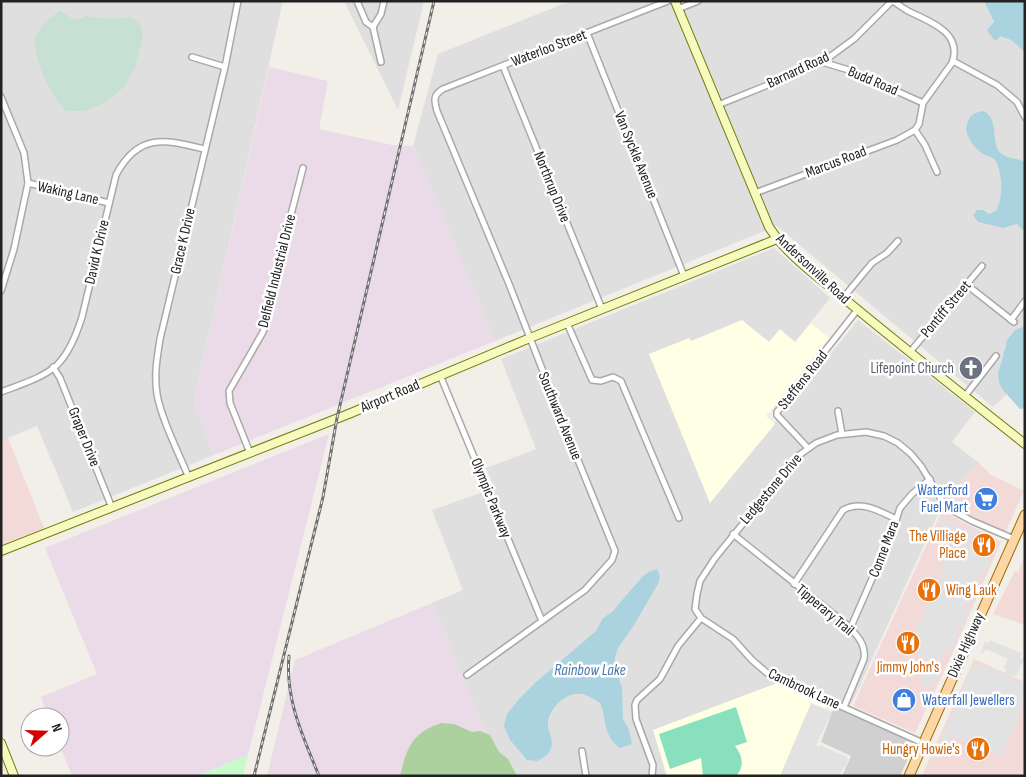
<svg xmlns="http://www.w3.org/2000/svg" width="1026" height="777" font-family="'Sofia Sans Condensed',sans-serif">
  <rect width="100%" height="100%" fill="#f2efe9"/>
  <g fill="#e0dfdf">
    <path d="M1,1H283L194,401L214,455L73,512L37,426L1,441Z"/>
    <path d="M344,1H424L398,110Z"/>
    <path d="M570,1H1025V373L1018,384L993,407L777,226L495,341L413,146L438,54Z"/>
    <path d="M774,248L830,298L795,342L690,341L689,338L710,502L858,320L975,412L952,442L979,463L962,480L950,502L939,512L851,705L781,674L777,683L773,686L732,700L664,769L667,776H503L432,603L463,590L432,510L495,488L486,468L536,449L501,359Z"/>
  </g>
  <g fill="#f2dad9">
    <path d="M8,438L45,530L1,546V441Z"/>
    <path d="M979,463L991,475L1024,491L1006,531L991,528L953,507L950,502L962,480Z"/>
    <path d="M946,513L1001,542L957,643L915,733L853,706L940,515Z"/>
    <path d="M1025,555V625L993,614L1015,571L1018,572Z"/>
    <path d="M974,659L1025,682V776H922Z"/>
  </g>
  <g fill="#ebdbe8">
    <path d="M269,67L328,81L319,129L392,145L413,146L495,341L214,455L194,401Z"/>
    <path d="M329,434L248,755L197,776H72L60,746V717H48L41,697L97,674L45,548Z"/>
    <path d="M432,603L503,776H267L295,660Z"/>
  </g>
  <g fill="#ffffe5">
    <path d="M742,320L769,342L780,329L795,342L811,323L829,338L766,416L775,424L710,503L649,354L689,338L691,341Z"/>
    <path d="M777,683L785,685L826,702L825,708L795,776H667L653,730Z"/>
  </g>
  <path fill="#d0d0d0" d="M834,707L906,739L914,746L900,776H842L851,756L821,742Z"/>
  <path fill="#add19e" d="M441,723L454,724L472,732L480,731L490,735L499,752L508,759L517,776H400C407,747 412,733 441,723Z"/>
  <path fill="#c6e0d4" d="M60,11L75,20L86,16L111,19L131,17L140,24L143,35L135,68L124,87L106,102L85,111H66C47,91 38,67 34,40L45,22Z"/>
  <path fill="#c8facc" d="M248,755L243,776H197Z"/>
  <path fill="#88e0be" d="M736,707L747,742L735,746C742,755 745,765 737,775L703,776L701,758L670,769L659,734Z"/>
  <g fill="#e2e2e2">
    <path d="M941,517L967,531L969,529L974,531L967,547L989,556L987,560L991,562L986,572L983,571L976,585L980,587L972,605L968,603L966,607L970,609L961,630L958,629L956,636L958,637L951,651L945,648L938,664L942,667L934,685L932,684L929,688L920,684L928,667L931,668L934,662L907,650L957,535L943,530L939,523Z"/>
    <path d="M990,640L1021,653L1020,658L1024,659L1016,676H1011L1005,672L1006,669L1004,668L1008,659L986,649L983,653L981,652L985,641L989,643Z"/>
    <path d="M979,663L1025,684V703L1001,757L953,736L944,754L936,751L973,666L977,667Z"/>
    <path d="M811,703L832,712L816,745L818,748L820,745L847,757L848,760L845,767L842,770L839,776H780Z"/>
  </g>
  <g fill="#aad3df">
    <path d="M984,1H1025V52L1011,40L1000,36L997,40H994L987,30L994,22Z"/>
    <path d="M983,111C1001,118 989,146 1002,154C1008,159 1018,158 1025,162V232L1017,224L1003,228L978,222L973,215L977,210H983L989,214L996,211C1003,200 1003,172 995,160C992,157 989,156 985,155C977,150 973,146 969,138C967,133 965,130 967,124C970,114 974,113 983,111Z"/>
    <path d="M1025,326V408L1020,409L1002,389L999,382L998,373L1004,354L1003,352L1005,350L1007,340L1015,330Z"/>
    <path d="M657,569L660,577L658,584L634,625L618,648L615,657V666L622,688L623,719L629,730L632,744L620,748C603,737 607,719 600,703C594,699 588,695 582,694C566,691 551,707 548,721C547,731 554,738 551,748C549,755 543,758 537,761L527,760L510,740L504,726L507,714L519,699L535,683L596,631L603,618L612,612L643,576L649,572Z"/>
  </g>
  <g fill="none" stroke-linecap="round" stroke-linejoin="round">
    <g stroke="#a9a9a9" stroke-width="8">
      <g id="street">
        <path d="M357,1L366,22L373,27"/>
        <path d="M893,1C899,5 904,9 910,12C931,22 963,33 952,63L923,103L919,124L915,130L925,145L937,172"/>
        <path d="M678,9L698,1"/>
        <path d="M373,27L381,62"/>
        <path d="M373,27L381,14L384,1"/>
        <path d="M587,33L684,276"/>
        <path d="M192,57L225,67"/>
        <path d="M953,61L997,85L1017,102L1025,117"/>
        <path d="M822,62L852,71L923,103"/>
        <path d="M503,66L602,309"/>
        <path d="M1,97L24,153L28,183L14,249L1,291"/>
        <path d="M718,105L800,72L824,61L854,39L892,1"/>
        <path d="M28,183L109,203"/>
        <path d="M755,193L897,140L915,130"/>
        <path d="M967,285L1014,322"/>
        <path d="M843,298L872,263L887,253L898,241"/>
        <path d="M1011,320L1025,301"/>
        <path d="M567,323L592,380L601,381L613,377L621,381L679,518"/>
        <path d="M910,352L982,266"/>
        <path d="M53,367L60,378L112,508"/>
        <path d="M440,375L542,621"/>
        <path d="M1,392C19,385 43,378 57,365C70,352 77,333 82,317L116,175C138,133 165,139 204,149"/>
        <path d="M965,396L996,356"/>
        <path d="M838,411L842,434"/>
        <path d="M808,448L777,415V412L858,309"/>
        <path d="M250,453L230,403L229,391L263,332L267,319L280,257L303,168"/>
        <path d="M189,478C179,454 161,418 157,394C154,375 157,358 160,339L225,67L238,1"/>
        <path d="M733,534L847,625C857,635 866,644 864,659L844,707"/>
        <path d="M794,584L843,510C862,500 879,511 896,519"/>
        <path d="M850,629L892,533L900,508L912,494L930,479"/>
        <path d="M467,675L585,590L612,560L615,551L569,438L509,284L437,111C434,100 433,95 443,89L668,1"/>
        <path d="M923,743L767,673L752,660L733,639L701,618L695,609L697,594L700,581L715,558L798,456L816,443L837,435L866,432L884,436L898,443L911,454L921,466L943,502L948,508L972,521L1014,539"/>
        <path d="M582,751L586,776"/>
        <path d="M652,776L653,765L636,719L635,705L637,700L660,679L678,646L701,618"/>
      </g>
    </g>
    <g stroke="#707d05" stroke-width="10">
      <g id="secondary">
        <path d="M675,1L769,227C788,257 825,282 852,305C909,352 967,398 1025,444"/>
        <path d="M1,551L351,413L530,338L777,239"/>
        <path d="M1,743L14,776"/>
      </g>
    </g>
    <g stroke="#a06b00" stroke-width="11">
      <path id="primary" d="M909,776L1025,515"/>
    </g>
    <use href="#street" stroke="#fff" stroke-width="5"/>
    <use href="#secondary" stroke="#f7fabf" stroke-width="8"/>
    <use href="#primary" stroke="#fcd6a4" stroke-width="9"/>
    <g stroke="#707070" stroke-width="3">
      <g id="rail">
        <path d="M289,656C285,700 303,736 319,776"/>
        <path d="M254,776L323,497L337,418L434,1"/>
      </g>
    </g>
    <use href="#rail" stroke="#fff" stroke-width="1" stroke-dasharray="4" stroke-linecap="butt"/>
  </g>
  <defs>
    <g id="church-disc" transform="scale(1.25)"><circle r="9.5" fill="#6b7280" stroke="#fff"/><path d="M-1.2-6h2.4v3.5h3.3v2.4h-3.3V6h-2.4V-.1h-3.3v-2.4h3.3Z" fill="#fff"/></g>
    <g id="supermarket-disc" transform="scale(1.25)"><circle r="9.5" fill="#3f7fe0" stroke="#fff"/><path d="M-6-5.5h2.5l.6 2H6L4.5 2H-2.5L-4.4-4H-6ZM-1.5 3.2a1.3 1.3 0 1 0 .1 0ZM3 3.2a1.3 1.3 0 1 0 .1 0Z" fill="#fff"/></g>
    <g id="restaurant-disc" transform="scale(1.25)"><circle r="9.5" fill="#e8710a" stroke="#fff"/><path d="M-5-6h1v4h1v-4h1v4h1v-4h1v5L-1.5 .5V6h-2V.5L-5-1ZM5-6V6H3V1.5H1.5Q1.5-4 5-6Z" fill="#fff"/></g>
    <g id="shop-disc" transform="scale(1.25)"><circle r="9.5" fill="#3f7fe0" stroke="#fff"/><path d="M-5-2.5h2.3a2.7 3.5 0 0 1 5.4 0H5L5.5 6h-11ZM-1.5-2.5h3a1.5 2.3 0 0 0-3 0Z" fill="#fff"/></g>
  </defs>
  <g fill-rule="evenodd">
    <use href="#church-disc" x="971" y="368"/>
    <use href="#supermarket-disc" x="986" y="499"/>
    <use href="#restaurant-disc" x="984" y="545"/>
    <use href="#restaurant-disc" x="929" y="590"/>
    <use href="#restaurant-disc" x="908" y="643"/>
    <use href="#shop-disc" x="904" y="700"/>
    <use href="#restaurant-disc" x="978" y="749"/>
  </g>
  <g text-anchor="middle" dominant-baseline="central" stroke-width="5" stroke-linejoin="round" paint-order="stroke">
    <g font-size="15" fill="#222" stroke="#fff">
      <text transform="translate(549 48) rotate(-21)">Waterloo Street</text>
      <text transform="translate(798 70) rotate(-25)">Barnard Road</text>
      <text transform="translate(873 81) rotate(23)">Budd Road</text>
      <text transform="translate(636 155) rotate(68)">Van Syckle Avenue</text>
      <text transform="translate(836 162) rotate(-21)">Marcus Road</text>
      <text transform="translate(552 187) rotate(68)">Northrup Drive</text>
      <text transform="translate(68 193) rotate(13)">Waking Lane</text>
      <text transform="translate(183 241) rotate(-77)">Grace K Drive</text>
      <text transform="translate(97 252) rotate(-77)">David K Drive</text>
      <text transform="translate(813 269) rotate(43)">Andersonville Road</text>
      <text transform="translate(277 271) rotate(-76)">Delfield Industrial Drive</text>
      <text transform="translate(946 309) rotate(-50)">Pontiff Street</text>
      <text transform="translate(803 380) rotate(-52)">Steffens Road</text>
      <text transform="translate(390 396) rotate(-23)">Airport Road</text>
      <text transform="translate(560 416) rotate(68)">Southward Avenue</text>
      <text transform="translate(84 437) rotate(68)">Graper Drive</text>
      <text transform="translate(771 489) rotate(-50)">Ledgestone Drive</text>
      <text transform="translate(491 498) rotate(68)">Olympic Parkway</text>
      <text transform="translate(884 549) rotate(-69)">Conne Mara</text>
      <text transform="translate(825 610) rotate(40)">Tipperary Trail</text>
      <text transform="translate(966 645) rotate(-66)">Dixie Highway</text>
      <text transform="translate(804 689) rotate(25)">Cambrook Lane</text>
    </g>
    <g font-size="15" fill="#5b616d" stroke="#fff" text-anchor="end">
      <text x="954" y="368">Lifepoint Church</text>
    </g>
    <g font-size="15" fill="#366cbe" stroke="#fff" text-anchor="end">
      <text x="968" y="490">Waterford<tspan x="968" dy="17">Fuel Mart</tspan></text>
      <text x="922" y="700" text-anchor="start">Waterfall Jewellers</text>
    </g>
    <g font-size="15" fill="#c56008" stroke="#fff" text-anchor="end">
      <text x="966" y="536">The Villiage<tspan x="966" dy="17">Place</tspan></text>
      <text x="946" y="590" text-anchor="start">Wing Lauk</text>
      <text x="908" y="667" text-anchor="middle">Jimmy John's</text>
      <text x="960" y="749">Hungry Howie's</text>
    </g>
    <g font-size="16" font-style="italic" fill="#4a7aab" stroke="#fff">
      <text x="590" y="670">Rainbow Lake</text>
    </g>
  </g>
  <rect width="1026" height="777" fill="none" stroke="#222222" stroke-width="5"/>
  <g transform="translate(45 732) rotate(70)"><circle r="24" fill="#ffffff" stroke="#a7a7a7"/>
  <path d="M0-4L9 19L0 12L-9 19Z" fill="#d40000"/>
  <text y="-8" font-size="14" font-weight="bold" text-anchor="middle" fill="#222222">N</text>
  </g>
</svg>
